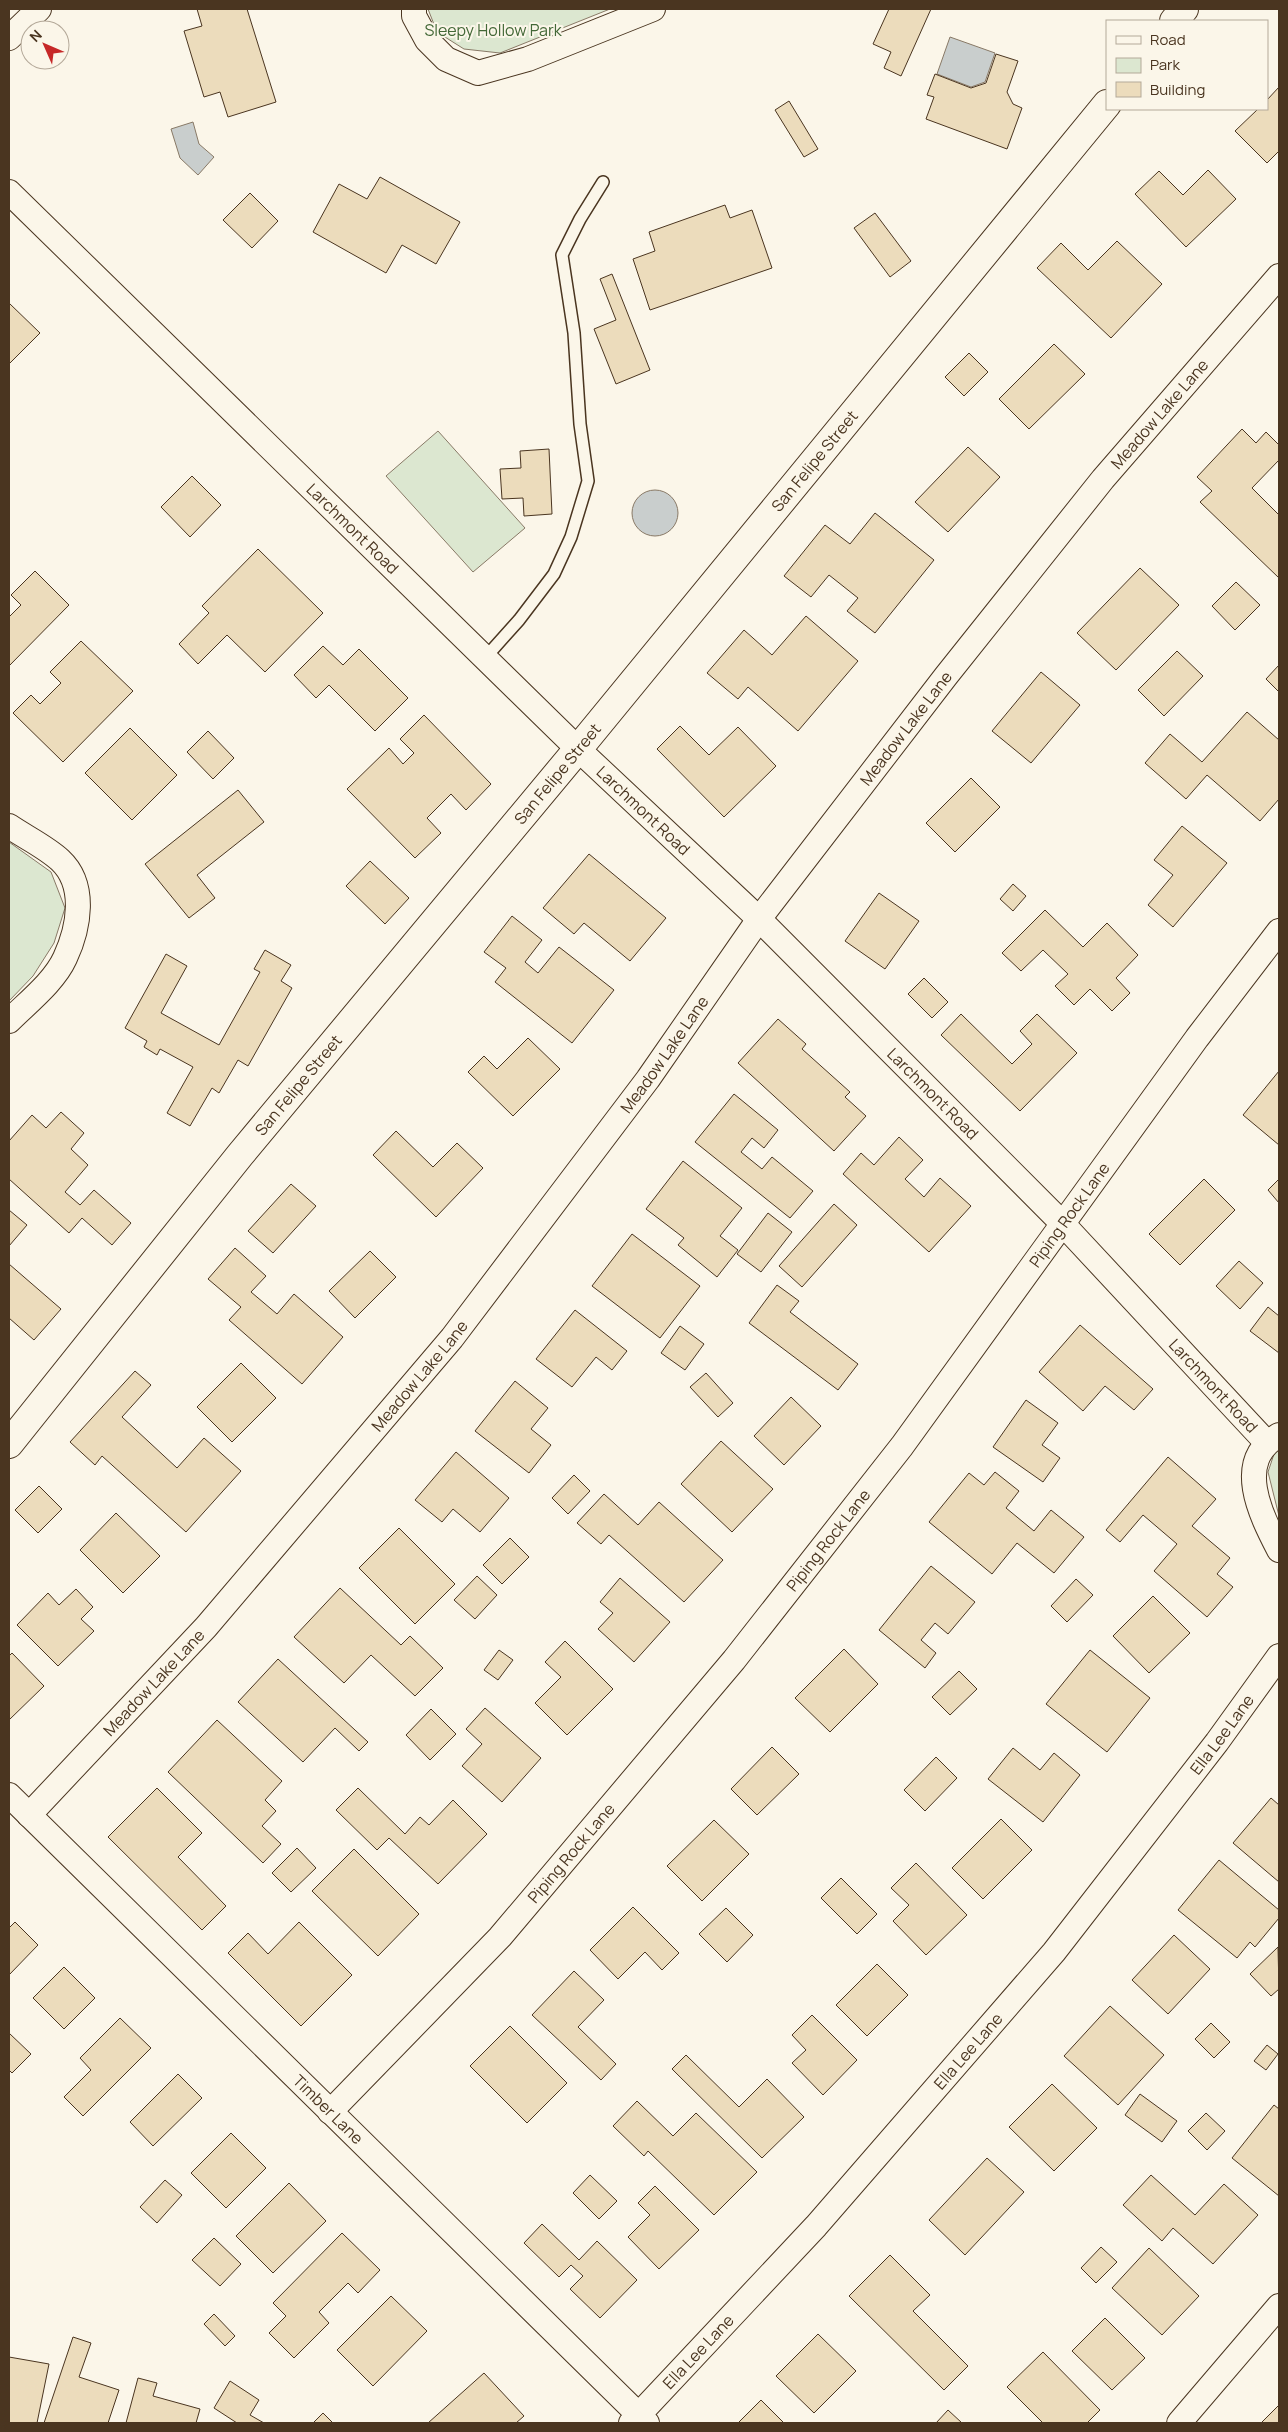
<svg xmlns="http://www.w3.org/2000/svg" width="1288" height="2432" font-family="Manrope,sans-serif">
  <rect width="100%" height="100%" fill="#fbf6e9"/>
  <g fill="#dce7d0" stroke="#887966">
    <path d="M428,9H610L500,53L464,49L437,32Z"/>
    <path d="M438,431L525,528L473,572L386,476Z"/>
    <path d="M9,842L51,872L65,908L54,943L33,976L9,1001Z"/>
    <path d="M1279,1449V1516L1268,1472L1275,1451Z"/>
  </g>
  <g fill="#c9cecd" stroke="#887966">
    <path d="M950,37L995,53L985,82L971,87L937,74Z"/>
    <path d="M193,122L199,144L214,157L198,175L180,158L171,129Z"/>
    <circle cx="655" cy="513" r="23"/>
  </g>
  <g fill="#ecdcbc" stroke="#4a3520">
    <path d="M197,9H247L276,102L228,117L220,92L204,97L184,31L202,26Z"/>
    <path d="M889,9H931L901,76L884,68L891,52L873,44Z"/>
    <path d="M996,54L1018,61L1007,92L1013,104L1022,108L1007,149L926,119L934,97L927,95L935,74L971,88L986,83Z"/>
    <path d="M1279,87V151L1267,163L1235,131L1258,109H1267V100Z"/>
    <path d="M789,101L818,149L804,157L775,110Z"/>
    <path d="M1208,170L1236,199L1186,247L1135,194L1159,171L1183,195Z"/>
    <path d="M380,177L460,222L436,264L402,245L386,273L313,232L339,184L367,199Z"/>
    <path d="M250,193L278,221L252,248L223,220Z"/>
    <path d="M725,205L730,218L752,210L772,268L650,310L633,259L655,251L649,232Z"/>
    <path d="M875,213L911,261L890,277L854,228Z"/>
    <path d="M1117,241L1162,284L1111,338L1037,268L1061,243L1088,270Z"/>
    <path d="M612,274L650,370L616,384L594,329L616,320L600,279Z"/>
    <path d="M9,303L40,333L9,364Z"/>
    <path d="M1054,344L1085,374L1029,429L999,399Z"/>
    <path d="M969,353L988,372L964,396L945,377Z"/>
    <path d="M1242,429L1256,443L1266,432L1279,445V460L1252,488L1279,515V578L1200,502L1212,491L1197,477Z"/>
    <path d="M968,447L1000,477L948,532L915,502Z"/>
    <path d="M549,449L552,514L524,516L523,498L502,499L500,469L521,468L520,451Z"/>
    <path d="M192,476L221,505L190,537L161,507Z"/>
    <path d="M875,513L934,560L875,633L847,611L858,598L829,575L811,597L784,576L825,525L850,544Z"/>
    <path d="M258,549L323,613L265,672L227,635L198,664L179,644L209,613L202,606Z"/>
    <path d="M1140,568L1179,605L1116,670L1077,633Z"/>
    <path d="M35,571L69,605L9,666V617L21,605L11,595Z"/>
    <path d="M1236,582L1260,605L1235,630L1212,606Z"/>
    <path d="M806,616L858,661L798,731L748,687L738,699L707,673L744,630L772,655Z"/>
    <path d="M81,641L133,691L63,762L13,713L31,695L40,704L61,683L50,672Z"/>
    <path d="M323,646L343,665L359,649L408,698L375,731L329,685L316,698L294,675Z"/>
    <path d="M1177,651L1203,676L1164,716L1138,690Z"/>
    <path d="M1279,665V692L1266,679Z"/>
    <path d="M1041,672L1080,705L1031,763L992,731Z"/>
    <path d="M1247,712L1279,740V799L1260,821L1207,775L1186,799L1145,763L1170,734L1202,762Z"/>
    <path d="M424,715L491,784L466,810L451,794L427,818L441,833L415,858L347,789L389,748L403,764L414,753L400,739Z"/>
    <path d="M680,726L709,755L738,727L776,766L724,817L657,749Z"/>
    <path d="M130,728L177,775L132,820L85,773Z"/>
    <path d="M208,731L234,758L213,779L187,752Z"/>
    <path d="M971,778L1000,807L955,852L926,823Z"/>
    <path d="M238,790L264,822L197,875L215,898L189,918L145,864Z"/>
    <path d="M1182,826L1227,863L1173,927L1148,905L1173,875L1154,860Z"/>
    <path d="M589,854L666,918L630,961L584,923L574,934L543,908Z"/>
    <path d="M370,861L409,898L385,924L346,886Z"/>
    <path d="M1013,884L1026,896L1013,911L1000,899Z"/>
    <path d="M879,893L919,921L885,969L845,941Z"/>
    <path d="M1045,910L1083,947L1107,923L1138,955L1116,978L1130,993L1112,1011L1090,989L1074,1005L1055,986L1068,974L1043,950L1021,971L1002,953Z"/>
    <path d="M512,916L542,940L525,962L538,973L559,947L614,990L572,1043L495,982L506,968L484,952Z"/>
    <path d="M265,950L291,965L281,981L292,988L248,1066L238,1060L219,1093L212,1088L190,1126L167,1113L193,1067L160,1049L157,1055L144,1047L147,1041L125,1028L166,954L187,966L161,1013L219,1045L260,972L254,969Z"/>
    <path d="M924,978L948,1002L932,1018L908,994Z"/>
    <path d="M961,1014L1012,1064L1032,1044L1020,1031L1037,1014L1077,1053L1020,1111L941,1035Z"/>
    <path d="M778,1019L806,1044L802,1049L850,1092L845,1097L866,1116L834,1151L738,1063Z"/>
    <path d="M528,1038L560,1069L513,1116L468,1072L484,1056L497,1069Z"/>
    <path d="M1279,1071V1145L1243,1115Z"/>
    <path d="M734,1094L778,1130L764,1148L752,1138L741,1152L762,1169L772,1157L813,1191L790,1218L695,1142Z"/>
    <path d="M61,1112L84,1133L71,1149L88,1165L65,1192L80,1205L94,1190L131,1223L112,1245L82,1218L69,1233L9,1179V1141L32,1115L46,1128Z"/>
    <path d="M396,1131L433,1167L457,1143L483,1168L436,1217L373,1155Z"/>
    <path d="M899,1137L923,1160L905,1179L924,1197L940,1178L971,1206L929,1252L843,1174L861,1153L874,1165Z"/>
    <path d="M683,1161L742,1208L720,1236L738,1250L717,1277L678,1245L684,1238L646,1209Z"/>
    <path d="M1204,1179L1235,1210L1180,1265L1149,1234Z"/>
    <path d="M1279,1179V1203L1268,1190Z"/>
    <path d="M291,1184L316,1206L273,1253L248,1231Z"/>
    <path d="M834,1204L857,1225L802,1287L779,1266Z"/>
    <path d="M9,1210L27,1225L9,1246Z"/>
    <path d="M768,1213L792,1232L761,1272L737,1254Z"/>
    <path d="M632,1234L700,1286L660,1338L592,1286Z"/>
    <path d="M235,1248L266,1276L251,1292L277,1314L294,1294L343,1337L302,1384L229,1320L241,1307L208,1279Z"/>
    <path d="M370,1251L396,1277L355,1318L329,1291Z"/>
    <path d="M1239,1261L1263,1283L1240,1309L1216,1286Z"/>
    <path d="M9,1264L61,1309L34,1340L9,1318Z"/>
    <path d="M777,1285L799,1301L790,1312L858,1364L838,1390L749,1323Z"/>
    <path d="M1268,1307L1279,1316V1353L1250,1331Z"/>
    <path d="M575,1310L627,1351L612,1370L596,1357L572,1387L536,1359Z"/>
    <path d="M1080,1325L1153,1389L1134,1410L1105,1386L1083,1411L1039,1372Z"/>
    <path d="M680,1326L704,1344L685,1370L661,1353Z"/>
    <path d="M241,1363L276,1398L232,1442L197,1407Z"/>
    <path d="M135,1371L151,1385L122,1417L177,1468L204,1438L241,1471L186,1532L102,1456L95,1465L70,1442Z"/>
    <path d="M706,1373L733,1403L718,1417L690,1387Z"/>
    <path d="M515,1381L548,1408L531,1429L551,1445L529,1473L475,1431Z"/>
    <path d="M791,1397L821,1426L784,1465L754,1436Z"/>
    <path d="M1026,1400L1058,1423L1042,1445L1060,1458L1043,1482L993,1447Z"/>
    <path d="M721,1441L773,1489L732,1532L681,1484Z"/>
    <path d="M456,1452L509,1498L480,1532L453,1509L442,1522L415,1500Z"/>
    <path d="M1168,1457L1216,1499L1192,1526L1230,1558L1217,1574L1233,1587L1207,1617L1154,1571L1177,1544L1143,1515L1120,1542L1106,1530Z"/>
    <path d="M995,1472L1019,1491L1006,1508L1034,1531L1051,1510L1084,1537L1054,1573L1017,1543L992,1574L929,1522L969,1473L984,1485Z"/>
    <path d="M574,1475L590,1491L568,1514L552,1498Z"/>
    <path d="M39,1486L62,1509L38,1533L15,1510Z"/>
    <path d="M604,1494L638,1525L659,1502L723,1560L684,1602L609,1535L601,1544L577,1523Z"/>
    <path d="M116,1513L160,1556L123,1593L80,1550Z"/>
    <path d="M399,1528L455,1584L415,1624L359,1568Z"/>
    <path d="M510,1538L529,1557L502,1584L483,1565Z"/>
    <path d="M931,1566L975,1602L948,1634L935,1623L921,1640L936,1653L925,1668L879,1630Z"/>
    <path d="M477,1576L497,1595L475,1619L454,1600Z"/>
    <path d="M620,1578L670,1622L634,1662L598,1629L613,1613L600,1602Z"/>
    <path d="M1076,1579L1093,1595L1067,1622L1051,1606Z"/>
    <path d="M340,1588L401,1645L410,1636L443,1668L415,1696L371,1655L344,1683L294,1637Z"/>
    <path d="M76,1589L93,1607L81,1619L94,1631L58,1666L17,1625L48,1593L59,1605Z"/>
    <path d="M1153,1596L1190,1633L1149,1673L1113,1636Z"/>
    <path d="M565,1641L613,1689L567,1735L535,1703L561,1677L545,1662Z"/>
    <path d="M844,1649L878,1684L830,1732L795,1698Z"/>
    <path d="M499,1650L513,1660L498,1680L484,1670Z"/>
    <path d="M1090,1650L1150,1698L1107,1752L1046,1704Z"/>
    <path d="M12,1653L44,1686L9,1720V1656Z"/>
    <path d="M278,1659L368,1742L359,1751L335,1728L303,1762L238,1702Z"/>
    <path d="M959,1671L977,1689L950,1715L932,1697Z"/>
    <path d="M485,1708L541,1758L502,1802L462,1766L482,1744L466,1729Z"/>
    <path d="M431,1709L456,1734L430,1760L406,1735Z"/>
    <path d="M217,1720L282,1781L265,1800L276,1811L262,1826L281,1844L263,1863L168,1772Z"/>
    <path d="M772,1747L799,1774L757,1815L731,1789Z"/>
    <path d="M1013,1748L1040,1770L1054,1753L1080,1775L1043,1822L988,1779Z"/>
    <path d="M936,1757L957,1778L925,1811L904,1790Z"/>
    <path d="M157,1788L202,1833L178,1857L226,1906L202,1930L108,1837Z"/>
    <path d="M358,1788L405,1834L420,1817L429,1825L453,1800L487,1834L438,1884L389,1838L377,1850L336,1810Z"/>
    <path d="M1271,1798L1279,1805V1882L1233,1843Z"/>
    <path d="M1001,1819L1032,1850L983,1899L952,1868Z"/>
    <path d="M714,1820L749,1854L702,1901L667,1866Z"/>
    <path d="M297,1848L316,1868L291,1892L272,1873Z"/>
    <path d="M354,1849L419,1914L378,1956L312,1891Z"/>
    <path d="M1219,1860L1279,1910V1918L1255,1947L1250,1942L1237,1958L1178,1910Z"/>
    <path d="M916,1863L967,1915L926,1955L893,1921L909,1905L891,1888Z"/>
    <path d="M841,1878L877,1914L857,1934L821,1898Z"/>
    <path d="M633,1907L679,1953L662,1970L645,1952L618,1979L590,1950Z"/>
    <path d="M726,1908L753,1935L727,1962L699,1934Z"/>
    <path d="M15,1922L38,1945L9,1975V1928Z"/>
    <path d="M299,1922L352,1975L301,2026L228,1953L248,1933L268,1954Z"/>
    <path d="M1174,1935L1210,1969L1168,2014L1132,1980Z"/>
    <path d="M1278,1947L1279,1989L1271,1996L1250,1974Z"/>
    <path d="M877,1964L908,1995L867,2036L836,2005Z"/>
    <path d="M64,1967L95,1998L64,2029L33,1998Z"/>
    <path d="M574,1971L604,2000L578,2027L616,2064L601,2080L532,2015Z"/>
    <path d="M1110,2006L1164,2055L1118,2105L1064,2056Z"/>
    <path d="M812,2015L857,2060L823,2095L792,2063L806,2050L792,2035Z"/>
    <path d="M120,2018L151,2048L83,2116L64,2097L91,2070L80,2058Z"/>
    <path d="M1211,2023L1230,2042L1214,2058L1195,2039Z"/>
    <path d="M510,2026L567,2083L527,2123L470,2066Z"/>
    <path d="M9,2033L31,2054L12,2073L9,2070Z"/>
    <path d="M1267,2045L1278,2054L1266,2070L1254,2061Z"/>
    <path d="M686,2055L739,2107L767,2079L804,2117L762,2158L672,2069Z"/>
    <path d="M178,2074L202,2098L153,2146L130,2122Z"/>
    <path d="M1052,2084L1097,2128L1054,2171L1009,2127Z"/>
    <path d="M1140,2094L1177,2121L1162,2142L1125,2115Z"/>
    <path d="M637,2101L673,2136L696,2113L757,2172L714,2215L648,2151L644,2156L613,2126Z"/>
    <path d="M1274,2105L1279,2109V2196L1232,2158Z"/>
    <path d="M1206,2113L1225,2131L1207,2150L1188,2131Z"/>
    <path d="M231,2133L266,2168L226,2208L191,2173Z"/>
    <path d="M987,2158L1024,2192L965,2255L929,2220Z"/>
    <path d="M590,2175L617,2201L599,2219L573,2193Z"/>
    <path d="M1151,2175L1195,2215L1224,2184L1258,2215L1213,2264L1173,2228L1162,2241L1123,2205Z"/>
    <path d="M165,2180L182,2195L157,2223L140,2207Z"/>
    <path d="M289,2183L326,2221L273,2273L236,2236Z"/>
    <path d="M655,2186L699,2230L659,2269L628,2237L650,2215L638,2203Z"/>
    <path d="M542,2224L579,2260L597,2241L637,2280L600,2318L570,2289L583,2276L571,2265L559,2277L524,2243Z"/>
    <path d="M342,2233L380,2270L358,2293L348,2283L319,2312L329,2323L294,2358L269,2333L286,2316L273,2303Z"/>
    <path d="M214,2238L241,2264L220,2286L192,2260Z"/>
    <path d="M1101,2247L1117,2262L1096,2283L1081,2268Z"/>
    <path d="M1149,2248L1199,2296L1162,2335L1112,2288Z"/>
    <path d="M890,2255L930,2295L913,2311L968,2366L944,2390L849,2296Z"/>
    <path d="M391,2296L427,2331L373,2386L337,2350Z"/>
    <path d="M214,2314L235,2336L225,2346L204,2324Z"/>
    <path d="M1105,2318L1145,2358L1112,2390L1072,2351Z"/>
    <path d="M818,2334L856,2371L814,2413L776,2376Z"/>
    <path d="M73,2337L91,2343L79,2377L119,2390L108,2423H44Z"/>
    <path d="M1043,2352L1100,2410L1087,2423H1043L1007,2387Z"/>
    <path d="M9,2357L49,2364L37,2423H9Z"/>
    <path d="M484,2373L524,2416L516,2423H428Z"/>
    <path d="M138,2378L157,2383L153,2396L200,2409L196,2423H126Z"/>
    <path d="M230,2381L259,2400L250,2415L264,2423H237L214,2408Z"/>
    <path d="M761,2400L784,2423H738Z"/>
    <path d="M1279,2405V2423H1261Z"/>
    <path d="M948,2410L962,2423H936Z"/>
    <path d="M323,2413L333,2423H313Z"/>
  </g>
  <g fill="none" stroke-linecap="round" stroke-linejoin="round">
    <g stroke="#4a3520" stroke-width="14">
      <path id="service" d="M485,658L519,620L554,574L571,537L588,481L580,424L574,333L562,255L580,219L603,182"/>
    </g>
    <g stroke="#4a3520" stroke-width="26">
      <g id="minor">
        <path d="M414,9V16L427,40L446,59L478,73L528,59L653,9"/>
        <path d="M9,38L39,9"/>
        <path id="s1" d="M9,192L578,749L759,919L1062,1223L1266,1442"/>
        <path d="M9,826C25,837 46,847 60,860C87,885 79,928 65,958C54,982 28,1002 9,1021"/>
        <path d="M1279,1435C1233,1461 1261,1515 1279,1550"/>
        <path id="s2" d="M9,1795L647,2423"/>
        <path id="s3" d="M29,1815L206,1627L452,1338L648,1079L759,919L946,676L1103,479L1279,276"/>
        <path id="s4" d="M330,2112L500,1937L734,1660L902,1446L1197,1038L1279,931"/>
        <path id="s5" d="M631,2423L816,2226L1054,1952L1217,1742L1279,1656"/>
        <path d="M1179,2423L1279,2306"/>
      </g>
    </g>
    <g stroke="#4a3520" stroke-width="30">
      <g id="secondary">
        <path d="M1174,21L1184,9"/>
        <path id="s6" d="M9,1444L240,1155L578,749L1107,104"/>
      </g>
    </g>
    <use href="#service" stroke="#fbf6e9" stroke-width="11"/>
    <use href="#minor" stroke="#fbf6e9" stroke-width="24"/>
    <use href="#secondary" stroke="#fbf6e9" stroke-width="28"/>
  </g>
  <g text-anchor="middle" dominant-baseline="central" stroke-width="4" stroke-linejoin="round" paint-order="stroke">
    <g font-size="16" fill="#436837" stroke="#fbf6e9">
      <text x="493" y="30">Sleepy Hollow Park</text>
    </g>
    <g font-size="16" fill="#4a3520" stroke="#fbf6e9">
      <text stroke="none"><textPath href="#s3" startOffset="1802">Meadow Lake Lane</textPath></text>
      <text stroke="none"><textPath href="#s6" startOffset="1271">San Felipe Street</textPath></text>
      <text stroke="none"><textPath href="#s1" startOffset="481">Larchmont Road</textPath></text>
      <text stroke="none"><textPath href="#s3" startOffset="1398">Meadow Lake Lane</textPath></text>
      <text stroke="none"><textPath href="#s6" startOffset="866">San Felipe Street</textPath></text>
      <text stroke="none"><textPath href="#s1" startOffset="886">Larchmont Road</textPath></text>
      <text stroke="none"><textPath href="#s3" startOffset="992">Meadow Lake Lane</textPath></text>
      <text stroke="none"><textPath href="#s6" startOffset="461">San Felipe Street</textPath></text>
      <text stroke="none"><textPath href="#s1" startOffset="1291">Larchmont Road</textPath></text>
      <text stroke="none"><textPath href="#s4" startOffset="1164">Piping Rock Lane</textPath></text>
      <text stroke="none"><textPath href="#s3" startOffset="588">Meadow Lake Lane</textPath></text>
      <text stroke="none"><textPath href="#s1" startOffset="1696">Larchmont Road</textPath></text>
      <text stroke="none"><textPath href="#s4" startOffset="759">Piping Rock Lane</textPath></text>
      <text stroke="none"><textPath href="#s3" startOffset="182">Meadow Lake Lane</textPath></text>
      <text stroke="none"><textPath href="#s5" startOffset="908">Ella Lee Lane</textPath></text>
      <text stroke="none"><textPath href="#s4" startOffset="354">Piping Rock Lane</textPath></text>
      <text stroke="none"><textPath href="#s5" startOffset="502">Ella Lee Lane</textPath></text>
      <text stroke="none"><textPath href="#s2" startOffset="448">Timber Lane</textPath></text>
      <text stroke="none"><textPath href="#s5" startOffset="98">Ella Lee Lane</textPath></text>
    </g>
  </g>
  <rect width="1288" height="2432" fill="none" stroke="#4a3520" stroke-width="20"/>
  <rect x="1106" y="20" width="162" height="90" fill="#fbf6e9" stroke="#b4a999"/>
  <rect x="1116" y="36" width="25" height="8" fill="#fbf6e9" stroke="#b4a999"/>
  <text x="1150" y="45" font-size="15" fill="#4a3520">Road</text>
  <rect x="1116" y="58" width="25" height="15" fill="#dce7d0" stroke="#b4a999"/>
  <text x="1150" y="70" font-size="15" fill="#4a3520">Park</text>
  <rect x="1116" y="82" width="25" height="15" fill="#ecdcbc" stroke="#b4a999"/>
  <text x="1150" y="95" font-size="15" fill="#4a3520">Building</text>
  <g transform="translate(45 45) rotate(315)"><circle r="24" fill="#fbf6e9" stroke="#b4a999"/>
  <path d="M0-4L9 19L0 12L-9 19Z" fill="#c62828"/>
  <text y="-8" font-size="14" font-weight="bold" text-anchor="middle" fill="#4a3520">N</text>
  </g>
</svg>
